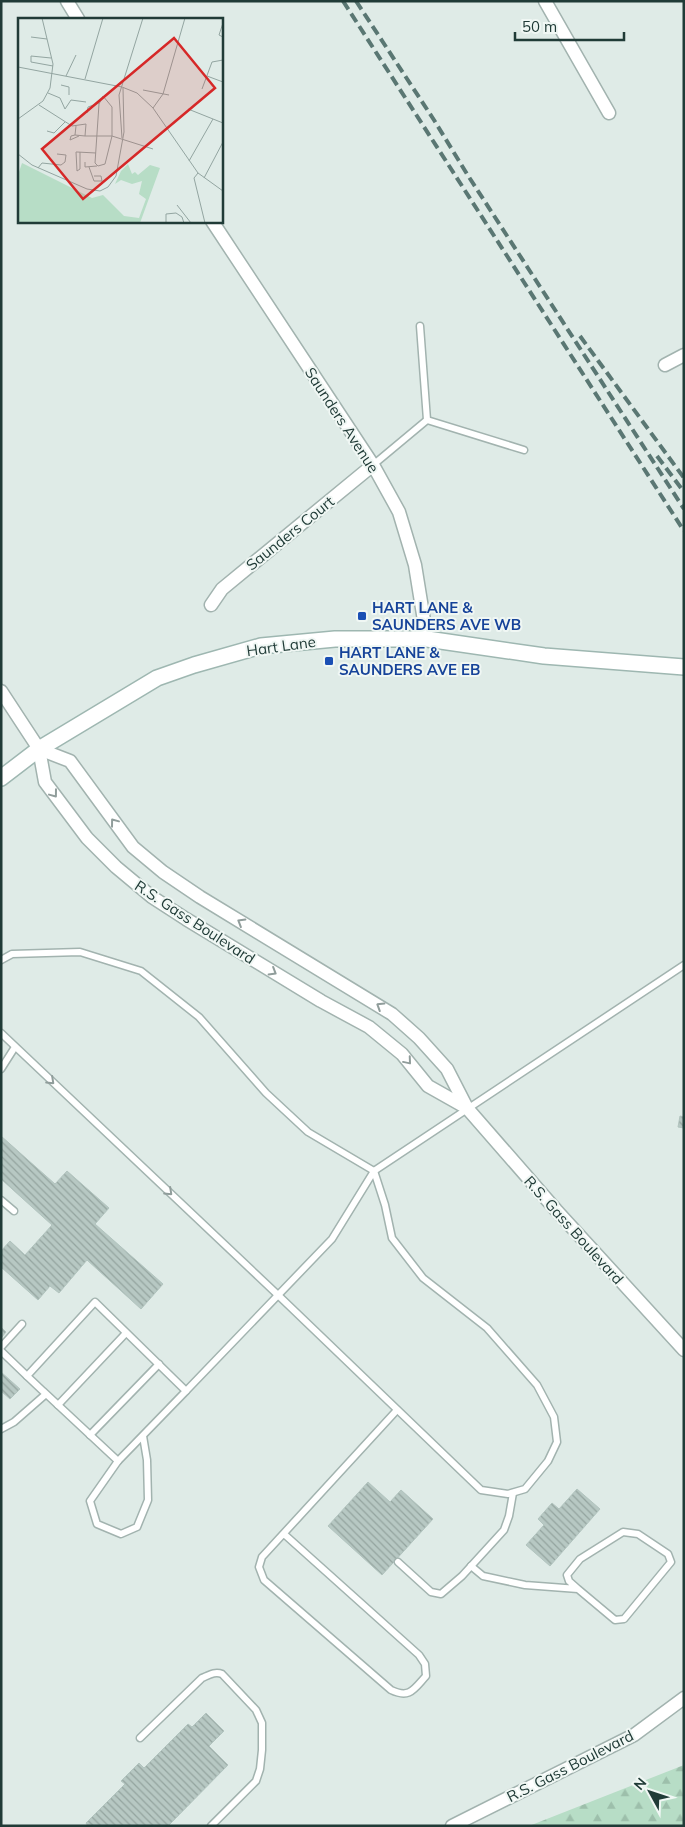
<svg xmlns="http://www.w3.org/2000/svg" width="685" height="1827" font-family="Mulish,sans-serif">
  <defs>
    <pattern id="forest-firs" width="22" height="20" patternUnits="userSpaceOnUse" patternTransform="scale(1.25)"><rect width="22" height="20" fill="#b7ddc6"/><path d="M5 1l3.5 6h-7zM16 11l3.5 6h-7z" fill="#9dbfab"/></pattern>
    <pattern id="building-back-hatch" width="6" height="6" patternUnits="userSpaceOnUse" patternTransform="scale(1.25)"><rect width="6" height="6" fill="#b7c8c3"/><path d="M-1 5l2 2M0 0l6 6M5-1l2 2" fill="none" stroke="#94a49f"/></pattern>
  </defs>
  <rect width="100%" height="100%" fill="#dfebe7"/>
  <path fill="url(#forest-firs)" d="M684,1765V1826H529Z"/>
  <g fill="url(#building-back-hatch)" stroke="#b2c4bf">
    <path d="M680,1116L684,1117V1128L678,1127Z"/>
    <path d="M1,1136L55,1184L67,1171L109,1208L95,1224L163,1284L141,1309L87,1260L59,1293L50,1286L38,1300L1,1267V1251L10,1241L25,1255L52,1225L1,1179Z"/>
    <path d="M1,1327L6,1332L1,1338Z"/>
    <path d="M1,1372L20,1389L10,1399L1,1391Z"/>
    <path d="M368,1482L390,1502L401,1490L433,1519L382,1575L328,1526Z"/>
    <path d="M577,1489L600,1509L550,1566L526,1545L544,1525L538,1519L552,1503L559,1509Z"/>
    <path d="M206,1713L224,1731L209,1746L228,1765L168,1826H88L86,1823L125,1784L121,1781L139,1763L144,1768L188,1724L192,1727Z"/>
  </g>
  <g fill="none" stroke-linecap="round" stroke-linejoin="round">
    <g stroke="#a2b3af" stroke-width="9">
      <g id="lane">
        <path d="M420,326L427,420"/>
        <path d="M427,420L524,450"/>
        <path d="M373,465L427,420"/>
        <path d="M1,960L12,954L80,952L141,971L199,1017L266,1093L308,1132L374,1171L385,1205L392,1238L423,1278L487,1328L537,1385L554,1417L557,1442L548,1461L525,1489L508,1494L481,1490L279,1296L1,1033"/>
        <path d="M1,1069L15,1047"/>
        <path d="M1,1200L14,1211"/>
        <path d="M1,1347L22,1324"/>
        <path d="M1,1351L27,1376"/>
        <path d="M186,1391L332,1239L374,1171L684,965"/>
        <path d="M58,1405L126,1333"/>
        <path d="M1,1429L14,1422L46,1394L27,1376L95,1302L186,1391L118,1461L43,1391"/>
        <path d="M90,1435L159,1364"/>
        <path d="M118,1461L90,1501L97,1524L121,1534L137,1527L148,1500L147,1460L143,1436"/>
        <path d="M284,1534L419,1655L425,1664L426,1676C414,1689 410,1699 391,1690L264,1580L259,1567L262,1557L397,1410"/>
        <path d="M398,1562L431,1592L441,1594L462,1576L504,1530L509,1516L513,1493"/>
        <path d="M471,1566L483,1576L525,1585L578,1589L615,1620L624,1619L671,1562L668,1554L638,1534L623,1532L580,1559L567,1575L569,1581L578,1589"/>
        <path d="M140,1738L202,1678C209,1675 215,1671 222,1674L256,1710L262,1723V1750L260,1769L256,1781L211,1826"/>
      </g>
    </g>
    <g stroke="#a2b3af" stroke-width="15">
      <g id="street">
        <path d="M67,1L78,19"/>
        <path d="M545,1L609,113"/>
        <path d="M212,221L373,465L399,512L415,565L427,639"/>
        <path d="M665,365L684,355"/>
        <path d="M211,605L222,589L373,465"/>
        <path d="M1,691L39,749L45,782L87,838L116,867L152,897L186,919L321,1001L369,1027L402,1054L428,1086L467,1108"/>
        <path d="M39,749L70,761L133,847L163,872L200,897L392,1014L419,1038L447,1069L467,1108L556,1210L684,1350"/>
        <path d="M452,1826L634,1735L684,1698"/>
      </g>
    </g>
    <g stroke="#9eb7b1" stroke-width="18">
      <path id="secondary" d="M1,778L39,749L157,678L194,665L261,646L335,639H427L544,656L684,667"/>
    </g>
    <use href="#lane" stroke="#fff" stroke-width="6"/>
    <use href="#street" stroke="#fff" stroke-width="12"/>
    <use href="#secondary" stroke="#fff" stroke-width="15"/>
    <g stroke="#5a7773" stroke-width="4" stroke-dasharray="10 5" stroke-linecap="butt">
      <path d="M343,1L684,531"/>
      <path d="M356,1L434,120L467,174L684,509"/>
      <path d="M580,336L684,478"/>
      <path d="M657,456L684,492"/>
    </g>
  </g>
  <defs><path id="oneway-chevron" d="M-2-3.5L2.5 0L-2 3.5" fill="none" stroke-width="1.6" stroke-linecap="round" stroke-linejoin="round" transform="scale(1.25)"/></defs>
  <g stroke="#909d9b">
    <use href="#oneway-chevron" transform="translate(54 794) rotate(53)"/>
    <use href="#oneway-chevron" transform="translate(114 822) rotate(-127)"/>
    <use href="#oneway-chevron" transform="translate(241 922) rotate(-149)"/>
    <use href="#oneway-chevron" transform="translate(273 972) rotate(31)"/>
    <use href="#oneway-chevron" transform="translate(380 1006) rotate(-148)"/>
    <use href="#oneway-chevron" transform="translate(408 1061) rotate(50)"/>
    <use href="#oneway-chevron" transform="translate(51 1081) rotate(43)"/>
    <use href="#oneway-chevron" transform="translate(169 1192) rotate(43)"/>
  </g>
  <g fill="#1a4fb4" stroke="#f0f7f4" stroke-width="2">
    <rect x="357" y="611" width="10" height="10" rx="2.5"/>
    <rect x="324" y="656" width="10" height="10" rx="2.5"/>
  </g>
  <g text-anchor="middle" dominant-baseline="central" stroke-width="4" stroke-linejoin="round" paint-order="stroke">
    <g font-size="15" fill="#203b37" stroke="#f0f7f4">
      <text transform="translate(342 420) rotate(57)">Saunders Avenue</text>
      <text transform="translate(290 533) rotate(-39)">Saunders Court</text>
      <text transform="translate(281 646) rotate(-8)">Hart Lane</text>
      <text transform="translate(195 922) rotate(33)">R.S. Gass Boulevard</text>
      <text transform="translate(574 1230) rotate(48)">R.S. Gass Boulevard</text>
      <text transform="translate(570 1766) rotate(-27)">R.S. Gass Boulevard</text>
    </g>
    <g font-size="15" font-weight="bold" fill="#164399" stroke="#f0f7f4" text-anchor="start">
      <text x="372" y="607">HART LANE &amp;<tspan x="372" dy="17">SAUNDERS AVE WB</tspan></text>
      <text x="339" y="652">HART LANE &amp;<tspan x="339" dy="17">SAUNDERS AVE EB</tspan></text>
    </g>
  </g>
  <g transform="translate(18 18)">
    <rect width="205" height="205" fill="#dfebe7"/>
    <path d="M4,145L74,180L85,177L106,198L121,200L128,181L121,176L124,163L114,166L103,162L97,166L103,153L110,146L114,156L117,154L120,157L132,147L142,150L122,205H0V157Z" fill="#b7ddc6"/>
    <path fill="none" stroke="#93a5a1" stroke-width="1" d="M205,5L201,17L205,19M13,19L29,21M33,40L13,38V44L35,48M0,49L104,69L119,75L135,90L180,155L205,173M48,58L58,37M189,58L205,64M67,61L85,0M43,67L51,69V77M184,71L194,44L205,42M125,72L151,77M30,75L42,80L47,91L53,82L68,84M85,78L94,89V118L87,146L80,148L77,145L81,86ZM21,87L54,108L68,106L67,118L57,117L58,108M135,90L145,76L167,0M170,91L205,105M69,95L70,89L81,85M0,101L25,83L32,70L35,46L24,0M29,113L36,115L47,104M57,117L53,118L52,122L61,118M67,118H94L135,131M104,120L101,77L125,0M62,134V151L59,153L58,134H59L78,135M0,136L14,147L69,171L82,173L90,169L98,158L106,114L105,70M171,143L195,101M67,144V149L79,148M71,149L76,163H84L83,158H76M20,150L24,145L43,147L47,144L48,137L39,136M180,155L176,160L187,205M186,160L205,124M159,187L173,205M148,205V196L158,195L164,199L166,205"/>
    <path fill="#d62828" fill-opacity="0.15" stroke="#d62828" stroke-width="2.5" d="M156,20L197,70L65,181L24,131Z"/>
    <rect width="205" height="205" fill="none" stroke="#203b37" stroke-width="2.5"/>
  </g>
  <rect width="685" height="1827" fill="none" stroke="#203b37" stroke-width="5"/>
  <g transform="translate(650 1792) rotate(310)" stroke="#f0f7f4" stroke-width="4" paint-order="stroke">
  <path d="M0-4L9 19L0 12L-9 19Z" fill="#203b37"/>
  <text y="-8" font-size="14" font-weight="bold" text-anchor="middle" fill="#203b37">N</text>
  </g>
  <path d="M515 32v8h109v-8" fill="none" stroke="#203b37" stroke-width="2.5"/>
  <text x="522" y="32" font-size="15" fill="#203b37" stroke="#f0f7f4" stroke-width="4" paint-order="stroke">50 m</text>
</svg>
